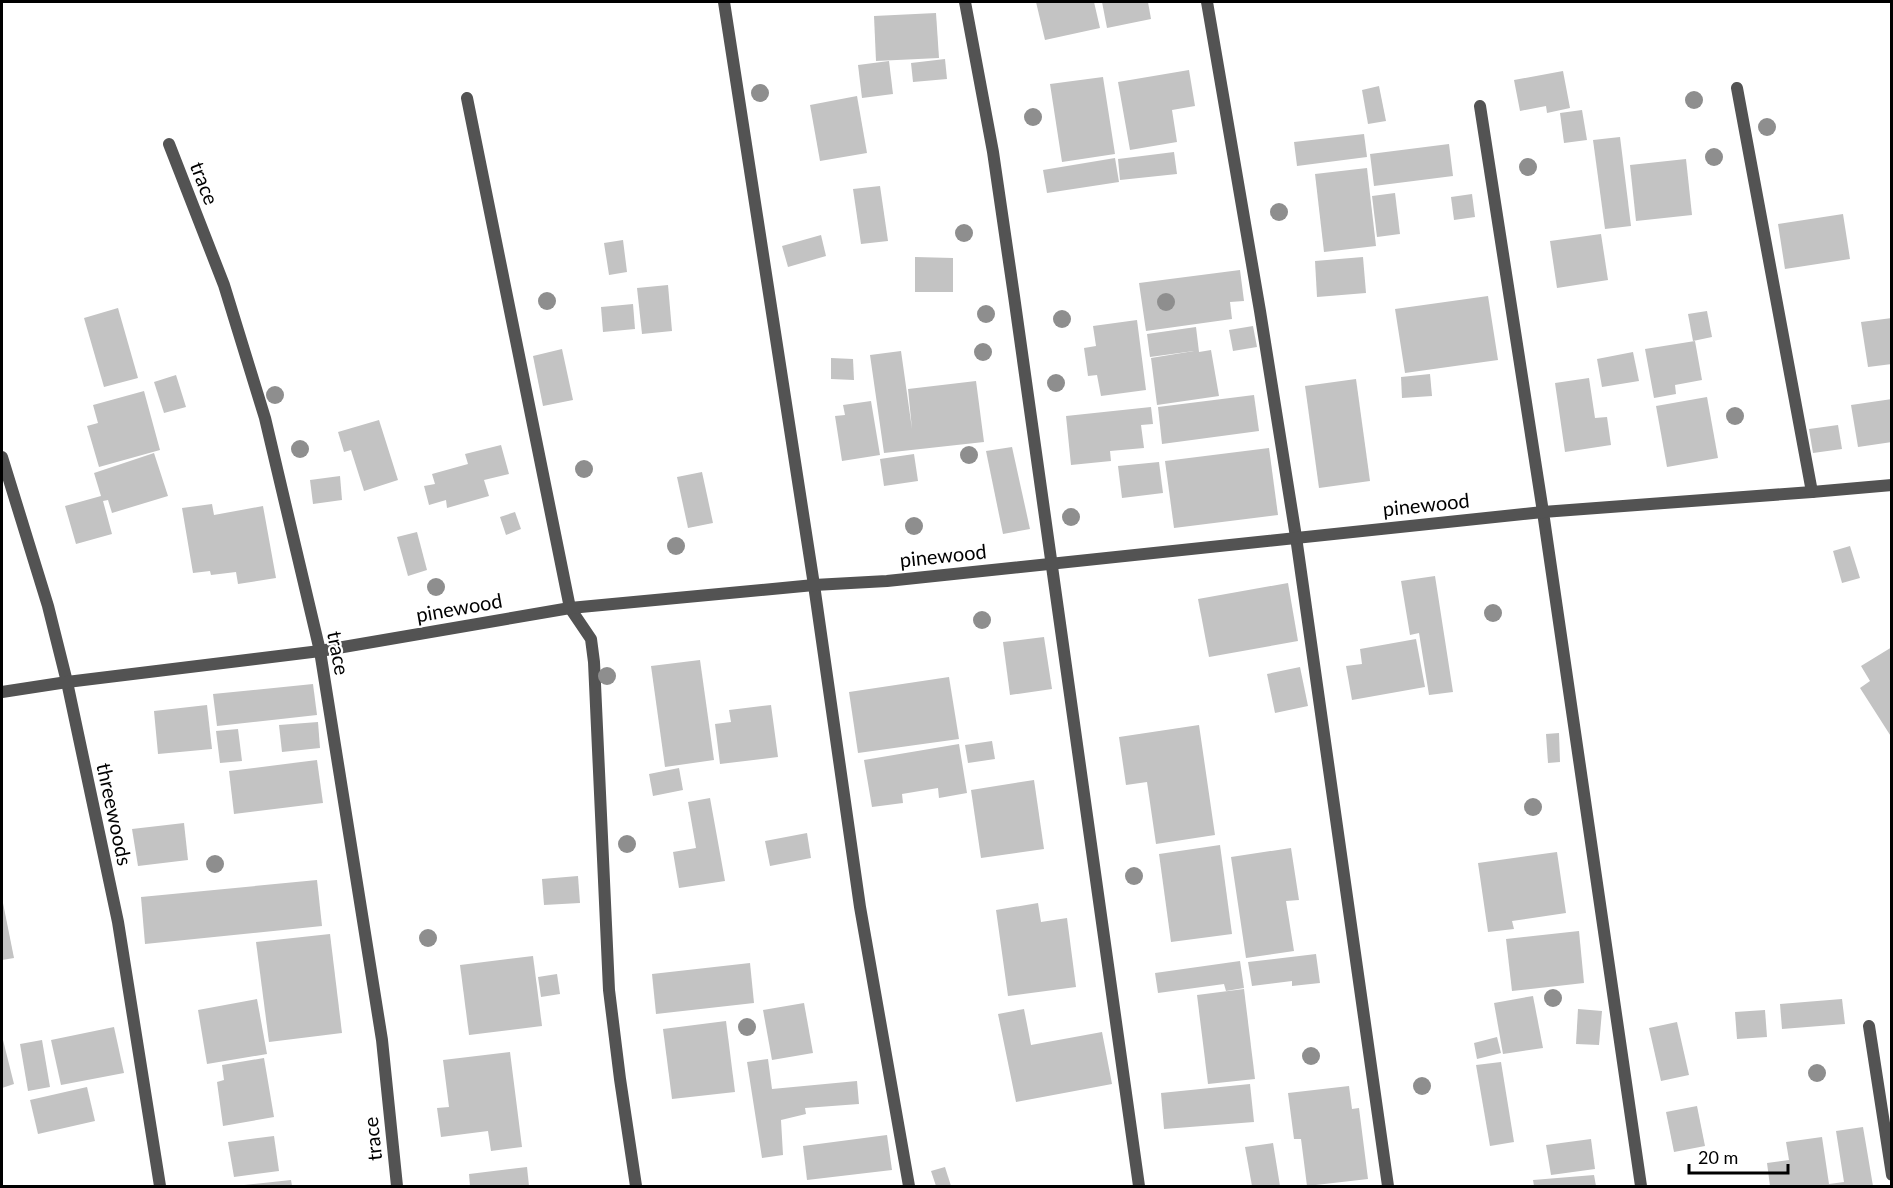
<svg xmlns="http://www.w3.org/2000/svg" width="1893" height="1188" font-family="Lato,sans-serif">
  <rect width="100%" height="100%" fill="#fff"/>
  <g fill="#c3c3c3">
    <path d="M1036,2H1094L1100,28L1045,40Z"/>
    <path d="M1102,2H1148L1151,19L1107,28Z"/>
    <path d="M936,13L939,58L876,61L874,16Z"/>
    <path d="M945,59L947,79L913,82L911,63Z"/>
    <path d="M889,61L893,94L862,98L858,65Z"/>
    <path d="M1189,70L1195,106L1172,110L1177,142L1130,150L1118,82Z"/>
    <path d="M1563,71L1570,108L1547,113L1546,106L1520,111L1514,80Z"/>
    <path d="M1103,77L1115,154L1062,162L1050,84Z"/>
    <path d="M1379,86L1386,121L1368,124L1362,90Z"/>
    <path d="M857,96L867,153L820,161L810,105Z"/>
    <path d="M1582,110L1587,140L1564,143L1560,113Z"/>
    <path d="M1364,134L1367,157L1297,166L1294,142Z"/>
    <path d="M1620,137L1631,226L1605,229L1593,140Z"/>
    <path d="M1449,144L1453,176L1374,186L1370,154Z"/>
    <path d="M1174,152L1177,174L1120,180L1118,159Z"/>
    <path d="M1115,158L1119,182L1047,193L1043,170Z"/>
    <path d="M1686,159L1692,215L1636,221L1630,165Z"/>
    <path d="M1367,168L1376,246L1324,252L1315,174Z"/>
    <path d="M880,186L888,241L861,244L853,189Z"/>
    <path d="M1395,193L1400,234L1377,237L1372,196Z"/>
    <path d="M1472,194L1475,217L1454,220L1451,197Z"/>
    <path d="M1843,214L1850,259L1785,269L1778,224Z"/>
    <path d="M1601,234L1608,280L1557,288L1550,241Z"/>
    <path d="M821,235L826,256L788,267L782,246Z"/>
    <path d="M623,240L627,272L609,275L604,243Z"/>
    <path d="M915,257L953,258V292H915Z"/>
    <path d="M1363,257L1366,293L1317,297L1315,261Z"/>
    <path d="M1240,270L1244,301L1230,302L1232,319L1146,331L1139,283Z"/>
    <path d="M668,285L672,331L642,334L637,288Z"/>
    <path d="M1488,296L1498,360L1405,373L1395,309Z"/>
    <path d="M633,304L635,329L603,332L601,307Z"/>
    <path d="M118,308L138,378L104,387L84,318Z"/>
    <path d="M1707,311L1712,337L1693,341L1688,314Z"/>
    <path d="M1892,318V364L1868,367L1861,322Z"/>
    <path d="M1137,320L1146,390L1101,396L1097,375L1088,376L1084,348L1096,346L1093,326Z"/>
    <path d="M1253,326L1257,347L1233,351L1229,330Z"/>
    <path d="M1196,327L1199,352L1211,350L1219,396L1157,405L1151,358L1194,351L1150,357L1147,334Z"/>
    <path d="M1695,341L1702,380L1675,385L1676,394L1654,398L1645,349Z"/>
    <path d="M562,349L573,400L543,406L533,356Z"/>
    <path d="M901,351L912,429L908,389L976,381L984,442L884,453L870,355Z"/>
    <path d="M1633,352L1639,381L1602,387L1597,359Z"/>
    <path d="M831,358L853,359L854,380L831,379Z"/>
    <path d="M1430,374L1432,396L1402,398L1401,377Z"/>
    <path d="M176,375L186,407L164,413L154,382Z"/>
    <path d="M1589,378L1595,418L1607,417L1611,445L1565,452L1555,383Z"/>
    <path d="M1356,379L1370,481L1319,488L1305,386Z"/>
    <path d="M144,391L160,450L99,467L87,426L98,423L93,405Z"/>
    <path d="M1254,395L1259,431L1162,444L1158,407Z"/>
    <path d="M1707,397L1718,458L1667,467L1656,406Z"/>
    <path d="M1892,399V442L1858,447L1851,405Z"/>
    <path d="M871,401L880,455L842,461L835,416L845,415L843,405Z"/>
    <path d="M1151,407L1153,424L1141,425L1144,448L1110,451L1111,461L1071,465L1066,416Z"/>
    <path d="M379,420L398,480L364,491L351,450L344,452L338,432Z"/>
    <path d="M1838,425L1842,449L1813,453L1809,429Z"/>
    <path d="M501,445L509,474L484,480L489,496L447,508L446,500L429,505L424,486L435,484L432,474L468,464L465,454Z"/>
    <path d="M1012,447L1030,529L1003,534L986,451Z"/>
    <path d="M1269,448L1278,515L1174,528L1165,461Z"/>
    <path d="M154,453L168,496L112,513L108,500L103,501L112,534L76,544L65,506L101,496L94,473Z"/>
    <path d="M914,454L918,481L884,486L880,459Z"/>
    <path d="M1159,462L1163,493L1122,498L1118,466Z"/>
    <path d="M702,472L713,523L688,528L677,477Z"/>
    <path d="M340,476L342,500L313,504L310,480Z"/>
    <path d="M212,504L214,515L263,506L276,578L238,584L236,572L211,575L210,571L193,573L182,508Z"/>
    <path d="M515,512L521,529L506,535L500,517Z"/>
    <path d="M417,532L427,570L408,576L397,537Z"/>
    <path d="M1850,546L1860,578L1842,583L1833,551Z"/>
    <path d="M1435,576L1453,692L1429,695L1419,633L1410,635L1401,581Z"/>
    <path d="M1288,583L1298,641L1209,657L1198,599Z"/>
    <path d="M1044,637L1052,689L1010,695L1003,642Z"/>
    <path d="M1416,639L1425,687L1352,700L1346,666L1362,664L1360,649Z"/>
    <path d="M1892,647V738L1860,688L1870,681L1861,666Z"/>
    <path d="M700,660L714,760L665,767L651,666Z"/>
    <path d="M1300,667L1308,706L1275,713L1267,674Z"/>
    <path d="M949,677L959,739L858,753L849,692Z"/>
    <path d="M313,684L317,715L217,726L213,694Z"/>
    <path d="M207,705L212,749L158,754L154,711Z"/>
    <path d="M771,705L778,757L720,764L715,724L731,722L729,710Z"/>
    <path d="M318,722L320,748L282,752L279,725Z"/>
    <path d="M1199,725L1215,835L1156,844L1147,782L1126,785L1119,737Z"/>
    <path d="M238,729L242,761L220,763L216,731Z"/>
    <path d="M1559,733L1560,762L1548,763L1546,734Z"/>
    <path d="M992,741L995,759L968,763L965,745Z"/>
    <path d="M959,744L967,793L939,798L938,788L902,794L903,803L872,807L864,760Z"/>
    <path d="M317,760L323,803L234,814L229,771Z"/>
    <path d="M679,768L683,790L653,796L649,774Z"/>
    <path d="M1034,780L1044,849L981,858L971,790Z"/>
    <path d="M710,798L725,881L679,888L673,852L696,848L688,802Z"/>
    <path d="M184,823L188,860L138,866L132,829Z"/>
    <path d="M807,833L811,858L770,866L765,841Z"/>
    <path d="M1220,845L1232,934L1171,942L1159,854Z"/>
    <path d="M1291,848L1299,900L1286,901L1294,951L1246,958L1231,857Z"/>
    <path d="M1557,852L1566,913L1512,921L1514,929L1488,932L1478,863Z"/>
    <path d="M578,876L580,903L544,905L542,879Z"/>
    <path d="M317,880L322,926L145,944L141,897Z"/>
    <path d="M2,898L14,958L2,960Z"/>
    <path d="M1038,903L1041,922L1067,918L1076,987L1008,996L996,910Z"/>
    <path d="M1579,931L1584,983L1512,991L1506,939Z"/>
    <path d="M330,934L342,1033L269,1042L256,942Z"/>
    <path d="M1316,954L1320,983L1292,986V981L1252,986L1248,962Z"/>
    <path d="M533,956L542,1026L469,1035L460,965Z"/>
    <path d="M1240,961L1244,988L1226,991L1224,984L1158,993L1155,973Z"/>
    <path d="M750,963L754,1003L656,1014L652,974Z"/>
    <path d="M557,974L560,994L541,997L538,977Z"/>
    <path d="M1244,989L1255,1079L1208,1084L1197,995Z"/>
    <path d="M1533,996L1543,1048L1503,1054L1494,1003Z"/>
    <path d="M257,999L267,1054L207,1064L198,1010Z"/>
    <path d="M1842,999L1845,1024L1782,1029L1780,1004Z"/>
    <path d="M804,1003L813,1053L772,1060L763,1010Z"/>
    <path d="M1024,1009L1031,1045L1102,1032L1112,1084L1016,1102L998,1014Z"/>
    <path d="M1578,1009L1602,1011L1599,1045L1576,1044Z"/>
    <path d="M1765,1010L1767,1037L1737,1039L1735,1012Z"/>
    <path d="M726,1021L735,1092L672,1099L663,1029Z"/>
    <path d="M1677,1022L1689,1075L1661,1081L1649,1028Z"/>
    <path d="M114,1027L124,1073L61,1085L51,1040Z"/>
    <path d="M2,1036L14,1084L2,1088Z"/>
    <path d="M1497,1037L1501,1053L1477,1059L1474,1043Z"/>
    <path d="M42,1040L50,1087L28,1091L20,1044Z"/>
    <path d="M510,1052L522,1147L491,1151L488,1131L441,1137L437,1108L449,1107L443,1060Z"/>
    <path d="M264,1058L274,1117L223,1126L217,1082L224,1080L222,1065Z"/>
    <path d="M768,1059L772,1089L857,1081L859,1104L805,1108L806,1114L781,1120L783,1155L762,1158L747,1062Z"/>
    <path d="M1501,1062L1514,1142L1490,1146L1476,1065Z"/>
    <path d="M1250,1084L1254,1122L1164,1129L1161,1093Z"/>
    <path d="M1349,1086L1352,1109L1359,1108L1368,1179L1307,1186L1301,1139H1294L1288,1093Z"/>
    <path d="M87,1087L95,1121L38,1134L30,1100Z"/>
    <path d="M1697,1106L1705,1146L1674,1152L1666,1112Z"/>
    <path d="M1863,1127L1873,1186H1770L1767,1163L1789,1160L1786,1142L1822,1137L1829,1184L1844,1182L1836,1131Z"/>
    <path d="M887,1135L892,1170L807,1180L803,1146Z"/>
    <path d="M274,1136L279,1171L234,1177L228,1142Z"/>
    <path d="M1591,1139L1595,1169L1551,1175L1546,1145Z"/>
    <path d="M1273,1143L1280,1186H1252L1245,1147Z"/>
    <path d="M527,1167L529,1186H470L469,1174Z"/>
    <path d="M945,1167L951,1186H936L931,1171Z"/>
    <path d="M1594,1175L1596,1186H1534L1533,1180Z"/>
    <path d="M291,1180L292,1186H244V1185Z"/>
  </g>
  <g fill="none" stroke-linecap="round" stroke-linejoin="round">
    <g stroke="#535353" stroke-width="12">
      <path d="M724,2L814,585L860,907L909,1186"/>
      <path d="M965,2L993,152L1014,296L1139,1186"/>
      <path d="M1207,2L1260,311L1296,537L1388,1186"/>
      <path d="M1737,88L1812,492"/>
      <path d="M467,98L570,608L591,639L594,662L609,990L620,1079L636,1186"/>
      <path d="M1480,106L1543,512L1641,1186"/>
      <path d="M169,144L224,285L265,418L320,651L382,1040L397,1186"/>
      <path d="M2,457L48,606L67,682L118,922L160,1186"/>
      <path d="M2,692L67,682L320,651L570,608L814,585L887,581L1543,512L1812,492L1892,485"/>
      <path d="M1869,1026L1892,1175"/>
    </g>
  </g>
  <g fill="#8e8e8e">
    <circle cx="760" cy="93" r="9"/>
    <circle cx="1694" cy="100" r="9"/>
    <circle cx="1033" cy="117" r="9"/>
    <circle cx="1767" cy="127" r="9"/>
    <circle cx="1714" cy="157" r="9"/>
    <circle cx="1528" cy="167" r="9"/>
    <circle cx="1279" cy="212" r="9"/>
    <circle cx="964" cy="233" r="9"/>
    <circle cx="547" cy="301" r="9"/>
    <circle cx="1166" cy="302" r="9"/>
    <circle cx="986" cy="314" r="9"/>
    <circle cx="1062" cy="319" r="9"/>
    <circle cx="983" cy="352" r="9"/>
    <circle cx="1056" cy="383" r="9"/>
    <circle cx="275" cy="395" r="9"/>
    <circle cx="1735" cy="416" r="9"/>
    <circle cx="300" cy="449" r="9"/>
    <circle cx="969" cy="455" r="9"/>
    <circle cx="584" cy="469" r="9"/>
    <circle cx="1071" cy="517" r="9"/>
    <circle cx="914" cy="526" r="9"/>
    <circle cx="676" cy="546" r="9"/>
    <circle cx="436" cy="587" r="9"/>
    <circle cx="1493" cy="613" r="9"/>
    <circle cx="982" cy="620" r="9"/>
    <circle cx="607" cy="676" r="9"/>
    <circle cx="1533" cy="807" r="9"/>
    <circle cx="627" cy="844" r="9"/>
    <circle cx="215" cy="864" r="9"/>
    <circle cx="1134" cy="876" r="9"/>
    <circle cx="428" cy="938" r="9"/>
    <circle cx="1553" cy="998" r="9"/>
    <circle cx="747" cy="1027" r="9"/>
    <circle cx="1311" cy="1056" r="9"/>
    <circle cx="1817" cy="1073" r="9"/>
    <circle cx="1422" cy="1086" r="9"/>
  </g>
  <g text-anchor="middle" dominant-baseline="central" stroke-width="4.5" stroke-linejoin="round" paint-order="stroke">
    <g font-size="20" fill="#000" stroke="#fff">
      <text transform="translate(205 183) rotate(69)">trace</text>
      <text transform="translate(1426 504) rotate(-6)">pinewood</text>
      <text transform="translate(943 555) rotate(-6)">pinewood</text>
      <text transform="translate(459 607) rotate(-10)">pinewood</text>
      <text transform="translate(339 653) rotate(79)">trace</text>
      <text transform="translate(115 814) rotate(78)">threewoods</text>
      <text transform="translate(372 1139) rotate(-96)">trace</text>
    </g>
  </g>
  <rect width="1893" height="1188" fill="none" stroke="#000000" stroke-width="6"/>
  <path d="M1689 1164v9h99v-9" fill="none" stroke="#000000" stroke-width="3"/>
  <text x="1698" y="1164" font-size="18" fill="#000000" stroke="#ffffff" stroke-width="4.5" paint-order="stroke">20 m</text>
</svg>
